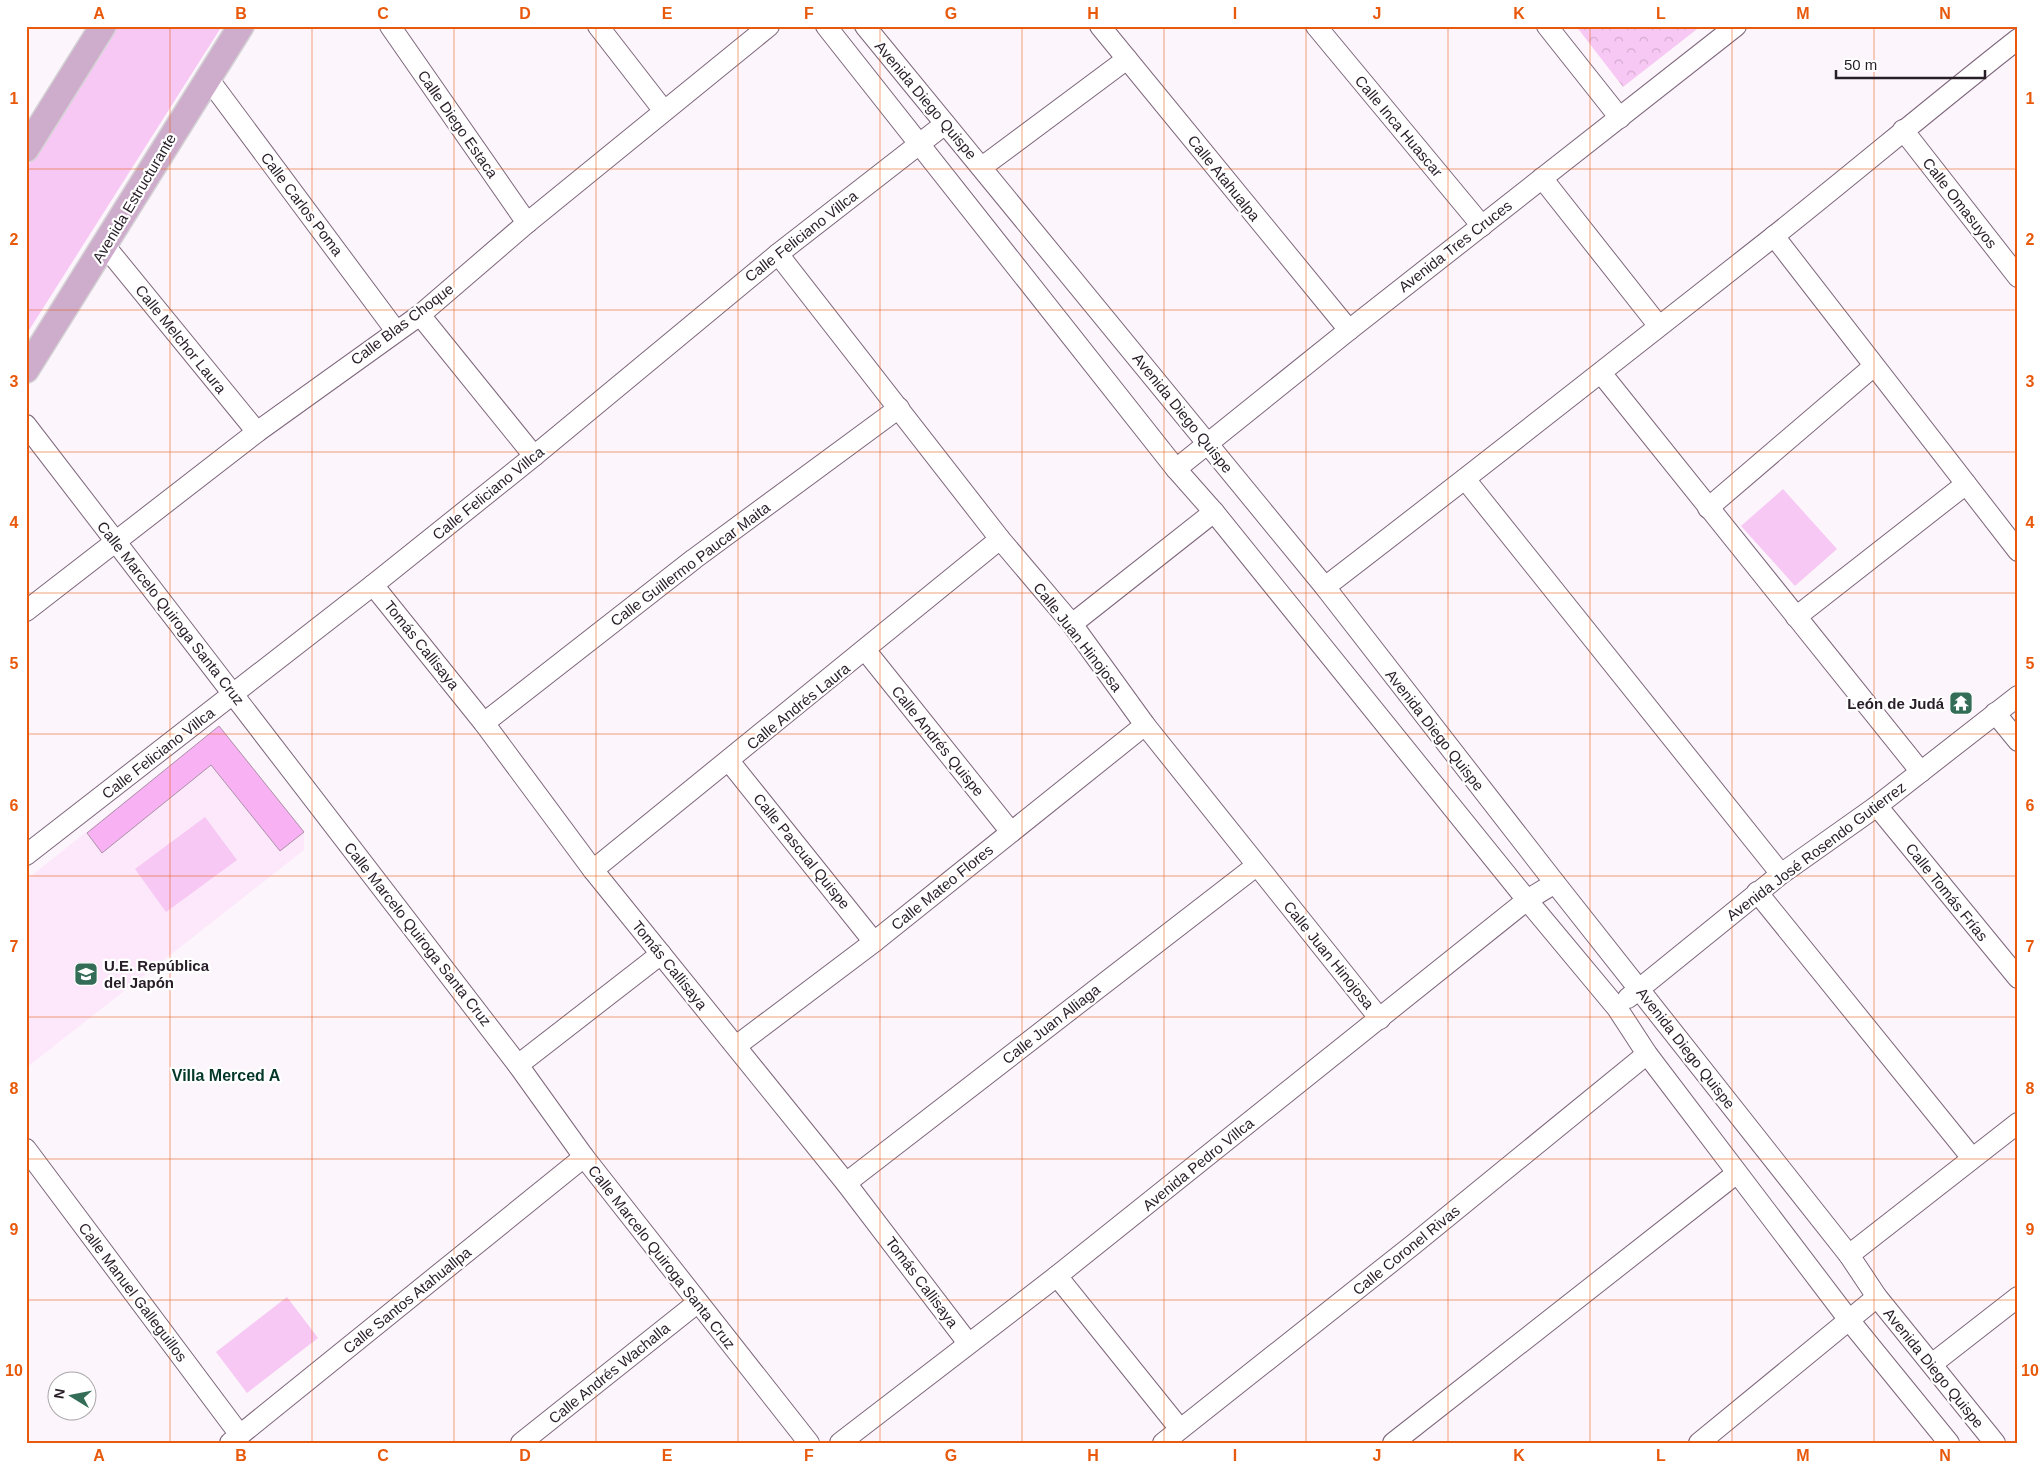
<svg xmlns="http://www.w3.org/2000/svg" width="2044" height="1469" font-family="Helvetica,sans-serif">
  <defs>
    <pattern id="park-crowns" width="20" height="18" patternUnits="userSpaceOnUse" patternTransform="scale(1.25)"><rect width="20" height="18" fill="#f7c8f3"/><path d="M2 6a3 3 0 1 1 6 0M12 15a3 3 0 1 1 6 0" fill="none" stroke="#d4abd0"/></pattern>
  </defs>
  <rect width="100%" height="100%" fill="#fcf6fc"/>
  <path fill="#fde8fb" d="M219,726L304,832V850L26,1068V880Z"/>
  <g fill="#f7c8f3">
    <path d="M116,26H222L26,335V169Z"/>
    <path d="M1783,489L1837,549L1795,586L1741,526Z"/>
    <path d="M205,817L237,860L166,912L135,869Z"/>
    <path d="M287,1297L318,1338L247,1393L216,1352Z"/>
  </g>
  <path fill="url(#park-crowns)" d="M1576,26H1701L1623,87Z"/>
  <path fill="#f8b2f3" stroke="#aa90a7" d="M219,726L304,832L280,851L211,765L102,853L87,833Z"/>
  <g fill="none" stroke-linecap="round" stroke-linejoin="round">
    <g stroke="#7e667c" stroke-width="22">
      <g id="minor">
        <path d="M390,26L527,223"/>
        <path d="M598,26L664,111"/>
        <path d="M826,26L1176,469L1214,512L1527,900L1617,1008L1647,1054L1849,1320L1949,1443"/>
        <path d="M865,26L1325,587L1555,883L1849,1255L1877,1297L1995,1443"/>
        <path d="M1100,26L1349,330"/>
        <path d="M1316,26L1482,226"/>
        <path d="M1547,26L1620,118"/>
        <path d="M207,77L396,331"/>
        <path d="M1903,130L2018,277"/>
        <path d="M982,167L1127,59"/>
        <path d="M1542,178L1658,325"/>
        <path d="M1774,236L2018,551"/>
        <path d="M105,246L257,432"/>
        <path d="M778,254L1000,539L1072,624L1145,725L1380,1019"/>
        <path d="M420,315L534,456"/>
        <path d="M1601,373L1921,772"/>
        <path d="M26,425L518,1065L584,1157L809,1443"/>
        <path d="M1176,469L1349,330L1736,26"/>
        <path d="M1465,479L1781,874"/>
        <path d="M1708,508L1874,366"/>
        <path d="M373,585L484,723L593,870L846,1183L968,1343"/>
        <path d="M1325,587C1475,472 1624,354 1773,237C1855,172 1935,104 2018,39"/>
        <path d="M26,611L257,432L420,315L527,223L769,26"/>
        <path d="M1796,617L1966,484"/>
        <path d="M1072,624L1214,512"/>
        <path d="M866,651L1011,832"/>
        <path d="M1995,713L2018,741"/>
        <path d="M484,723L694,559L899,408"/>
        <path d="M729,761L874,942"/>
        <path d="M1877,806L2018,978"/>
        <path d="M26,855L373,585L534,456L778,254L945,124"/>
        <path d="M593,870L1000,539"/>
        <path d="M1757,892L1972,1158"/>
        <path d="M1628,998L1781,874L1877,806L2018,696"/>
        <path d="M736,1046L874,942L1145,725"/>
        <path d="M518,1065L661,954"/>
        <path d="M26,1149L240,1435"/>
        <path d="M846,1183L1256,866"/>
        <path d="M1849,1255L2018,1123"/>
        <path d="M1057,1276L1180,1429"/>
        <path d="M1932,1364L2018,1297"/>
        <path d="M230,1443L584,1157"/>
        <path d="M521,1443L697,1303"/>
        <path d="M840,1443L1057,1276L1527,900L1555,883"/>
        <path d="M1163,1443L1414,1244L1647,1054"/>
        <path d="M1393,1443L1737,1173"/>
        <path d="M1699,1443L1877,1297"/>
      </g>
    </g>
    <g stroke="#d4d2d4" stroke-width="28">
      <g id="major">
        <path d="M26,149L103,26"/>
        <path d="M26,370L241,26"/>
      </g>
    </g>
    <use href="#minor" stroke="#fff" stroke-width="20"/>
    <use href="#major" stroke="#ceadcc" stroke-width="25"/>
  </g>
  <path fill="none" stroke="#e8590c" stroke-width="1" stroke-opacity="0.55" d="M170,26V1443M312,26V1443M454,26V1443M596,26V1443M738,26V1443M880,26V1443M1022,26V1443M1164,26V1443M1306,26V1443M1448,26V1443M1590,26V1443M1732,26V1443M1874,26V1443M26,169H2018M26,310H2018M26,452H2018M26,593H2018M26,734H2018M26,876H2018M26,1017H2018M26,1159H2018M26,1300H2018"/>
  <defs>
    <g id="temple-square" transform="scale(1.25)"><rect x="-9" y="-9" width="18" height="18" rx="4" fill="#336d57" stroke="#fff"/><path d="M0-6L5-2H3V0L6.5 2.5H4V6H1.5V3h-3V6H-4V2.5H-6.5L-3 0V-2H-5Z" fill="#fff"/></g>
    <g id="school-square" transform="scale(1.25)"><rect x="-9" y="-9" width="18" height="18" rx="4" fill="#336d57" stroke="#fff"/><path d="M0-5L7-2L0 1L-7-2ZM-4 1L0 2.5L4 1V4Q0 6-4 4Z" fill="#fff"/></g>
  </defs>
  <g fill-rule="evenodd">
    <use href="#temple-square" x="1961" y="703"/>
    <use href="#school-square" x="86" y="974"/>
  </g>
  <g text-anchor="middle" dominant-baseline="central" stroke-width="4.5" stroke-linejoin="round" paint-order="stroke">
    <g font-size="15" fill="#281e28" stroke="#fff">
      <text transform="translate(926 100) rotate(50)">Avenida Diego Quispe</text>
      <text transform="translate(458 124) rotate(55)">Calle Diego Estaca</text>
      <text transform="translate(1399 126) rotate(50)">Calle Inca Huascar</text>
      <text transform="translate(1224 178) rotate(51)">Calle Atahualpa</text>
      <text transform="translate(134 198) rotate(-59)">Avenida Estructurante</text>
      <text transform="translate(1960 203) rotate(52)">Calle Omasuyos</text>
      <text transform="translate(302 204) rotate(53)">Calle Carlos Poma</text>
      <text transform="translate(801 236) rotate(-38)">Calle Feliciano Villca</text>
      <text transform="translate(1455 246) rotate(-38)">Avenida Tres Cruces</text>
      <text transform="translate(402 324) rotate(-37)">Calle Blas Choque</text>
      <text transform="translate(181 339) rotate(51)">Calle Melchor Laura</text>
      <text transform="translate(1183 413) rotate(51)">Avenida Diego Quispe</text>
      <text transform="translate(488 493) rotate(-39)">Calle Feliciano Villca</text>
      <text transform="translate(690 564) rotate(-37)">Calle Guillermo Paucar Maita</text>
      <text transform="translate(171 613) rotate(52)">Calle Marcelo Quiroga Santa Cruz</text>
      <text transform="translate(1078 637) rotate(52)">Calle Juan Hinojosa</text>
      <text transform="translate(422 645) rotate(51)">Tomás Callisaya</text>
      <text transform="translate(798 706) rotate(-39)">Calle Andrés Laura</text>
      <text transform="translate(1435 730) rotate(52)">Avenida Diego Quispe</text>
      <text transform="translate(938 741) rotate(51)">Calle Andrés Quispe</text>
      <text transform="translate(158 753) rotate(-38)">Calle Feliciano Villca</text>
      <text transform="translate(802 851) rotate(51)">Calle Pascual Quispe</text>
      <text transform="translate(1816 851) rotate(-37)">Avenida José Rosendo Gutierrez</text>
      <text transform="translate(942 887) rotate(-39)">Calle Mateo Flores</text>
      <text transform="translate(1947 892) rotate(51)">Calle Tomás Frías</text>
      <text transform="translate(418 934) rotate(52)">Calle Marcelo Quiroga Santa Cruz</text>
      <text transform="translate(1329 955) rotate(51)">Calle Juan Hinojosa</text>
      <text transform="translate(670 965) rotate(51)">Tomás Callisaya</text>
      <text transform="translate(1051 1024) rotate(-38)">Calle Juan Alliaga</text>
      <text transform="translate(1686 1048) rotate(52)">Avenida Diego Quispe</text>
      <text transform="translate(1198 1164) rotate(-39)">Avenida Pedro Villca</text>
      <text transform="translate(1406 1250) rotate(-39)">Calle Coronel Rivas</text>
      <text transform="translate(662 1257) rotate(52)">Calle Marcelo Quiroga Santa Cruz</text>
      <text transform="translate(922 1282) rotate(53)">Tomás Callisaya</text>
      <text transform="translate(133 1292) rotate(53)">Calle Manuel Galleguillos</text>
      <text transform="translate(407 1300) rotate(-39)">Calle Santos Atahuallpa</text>
      <text transform="translate(1934 1368) rotate(51)">Avenida Diego Quispe</text>
      <text transform="translate(609 1373) rotate(-39)">Calle Andrés Wachalla</text>
    </g>
    <g font-size="15" font-weight="bold" fill="#281e28" stroke="#fff" text-anchor="end">
      <text x="1944" y="703">León de Judá</text>
      <text x="104" y="965" text-anchor="start">U.E. República<tspan x="104" dy="17">del Japón</tspan></text>
    </g>
    <g font-size="16" font-weight="bold" fill="#033727" stroke="#fff">
      <text x="226" y="1075">Villa Merced A</text>
    </g>
  </g>
  <rect width="2044" height="1469" fill="none" stroke="#ffffff" stroke-width="55"/>
  <g transform="translate(72 1396) rotate(280)"><circle r="24" fill="#ffffff" stroke="#a9a5a9"/>
  <path d="M0-4L9 19L0 12L-9 19Z" fill="#336d57"/>
  <text y="-8" font-size="14" font-weight="bold" text-anchor="middle" fill="#281e28">N</text>
  </g>
  <path d="M1836 70v8h149v-8" fill="none" stroke="#281e28" stroke-width="2.5"/>
  <text x="1844" y="70" font-size="15" fill="#281e28" stroke="#ffffff" stroke-width="4" paint-order="stroke">50 m</text>
  <rect x="28" y="28" width="1988" height="1414" fill="none" stroke="#e8590c" stroke-width="2"/>
  <g font-size="16" text-anchor="middle" font-weight="bold" fill="#e8590c">
    <text x="99" y="19">A</text>
    <text x="241" y="19">B</text>
    <text x="383" y="19">C</text>
    <text x="525" y="19">D</text>
    <text x="667" y="19">E</text>
    <text x="809" y="19">F</text>
    <text x="951" y="19">G</text>
    <text x="1093" y="19">H</text>
    <text x="1235" y="19">I</text>
    <text x="1377" y="19">J</text>
    <text x="1519" y="19">K</text>
    <text x="1661" y="19">L</text>
    <text x="1803" y="19">M</text>
    <text x="1945" y="19">N</text>
    <text x="14" y="104">1</text>
    <text x="2030" y="104">1</text>
    <text x="14" y="245">2</text>
    <text x="2030" y="245">2</text>
    <text x="14" y="387">3</text>
    <text x="2030" y="387">3</text>
    <text x="14" y="528">4</text>
    <text x="2030" y="528">4</text>
    <text x="14" y="669">5</text>
    <text x="2030" y="669">5</text>
    <text x="14" y="811">6</text>
    <text x="2030" y="811">6</text>
    <text x="14" y="952">7</text>
    <text x="2030" y="952">7</text>
    <text x="14" y="1094">8</text>
    <text x="2030" y="1094">8</text>
    <text x="14" y="1235">9</text>
    <text x="2030" y="1235">9</text>
    <text x="14" y="1376">10</text>
    <text x="2030" y="1376">10</text>
    <text x="99" y="1461">A</text>
    <text x="241" y="1461">B</text>
    <text x="383" y="1461">C</text>
    <text x="525" y="1461">D</text>
    <text x="667" y="1461">E</text>
    <text x="809" y="1461">F</text>
    <text x="951" y="1461">G</text>
    <text x="1093" y="1461">H</text>
    <text x="1235" y="1461">I</text>
    <text x="1377" y="1461">J</text>
    <text x="1519" y="1461">K</text>
    <text x="1661" y="1461">L</text>
    <text x="1803" y="1461">M</text>
    <text x="1945" y="1461">N</text>
  </g>
</svg>
